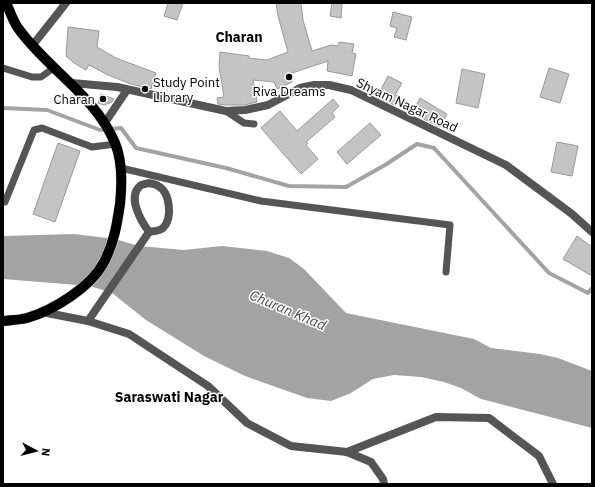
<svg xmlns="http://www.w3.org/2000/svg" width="595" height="487" font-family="'IBM Plex Sans',sans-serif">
  <rect width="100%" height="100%" fill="#fff"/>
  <path fill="#a3a3a3" d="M74,234L115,239L139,246L184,250L222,246L267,251L289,258L304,269L346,313L474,339L491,348L540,354L558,358L592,371V428L481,399L461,388L444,382L421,377L394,375L373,379L351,393L331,401L307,398L245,376L204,356L146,320L112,293L90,286L3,279V236Z"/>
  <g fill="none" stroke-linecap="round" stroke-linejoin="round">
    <path stroke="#a3a3a3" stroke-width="4" d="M3,108L47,110L100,130L121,128L136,148L226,168L289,186L346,187L385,165L417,144L434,148L549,273L588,293L592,288"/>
  </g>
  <g fill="#c4c4c4" stroke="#999">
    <path d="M168,3H183L177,20L164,16Z"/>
    <path d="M276,3H301L303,20L312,51L331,45L338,46L339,42L354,44L352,53L356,54L352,76L327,71L328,61L289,74L292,82L277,89L274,82L253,80L257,102L244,105H226L218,104L217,98L224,97L219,67L220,52L249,56V58L267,60L288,52L278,16Z"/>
    <path d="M332,3H342L341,18L330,16Z"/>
    <path d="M393,12L412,17L406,40L394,37L397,28L390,26Z"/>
    <path d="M68,27L99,31L97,47L116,58L156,73L151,89L131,84L108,75L89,65L86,70L74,63L66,56Z"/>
    <path d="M549,68L569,74L560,103L540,97Z"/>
    <path d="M462,69L485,74L478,108L456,103Z"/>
    <path d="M388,76L402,83L395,95L398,96L394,105L377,97Z"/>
    <path d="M101,94L114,99L112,102L104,105L98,103Z"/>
    <path d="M420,98L447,114L440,127L412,113Z"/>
    <path d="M333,99L339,106L332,113L335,117L306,142L308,143L306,145L318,159L301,174L261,128L280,111L297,131Z"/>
    <path d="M370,123L381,135L347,164L337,152Z"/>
    <path d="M557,142L578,146L572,176L551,172Z"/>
    <path d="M58,143L80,151L55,222L33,214Z"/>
    <path d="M577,236L592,247V276L563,259Z"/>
  </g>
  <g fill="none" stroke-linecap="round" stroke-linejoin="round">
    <g stroke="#dbdbdb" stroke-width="11">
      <path id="primary" d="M3,321C11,320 19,320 27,318C54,310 91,287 104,262C114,243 117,224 120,204C122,185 123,162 115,143C95,95 47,69 18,28C13,21 10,11 6,3"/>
    </g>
    <g stroke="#555" stroke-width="7">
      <path d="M3,68L32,77H41L55,67"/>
      <path d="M226,111L244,123L254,124"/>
      <path d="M121,168L261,201L450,225L446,272"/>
      <path d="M5,202L34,130L42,128L92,147L116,144"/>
    </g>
    <g stroke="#555" stroke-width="8">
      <path d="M149,183C152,184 156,184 158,186C170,192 173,218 163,228C160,231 153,231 149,232C141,221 127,197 140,186C142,184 146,184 149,183Z"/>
      <path d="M88,321L149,232"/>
    </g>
    <g stroke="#555" stroke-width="8">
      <path d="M32,46L66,3"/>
      <path d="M42,312L88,321L129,334L208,386L247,423L291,446L347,452L371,462L383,479L384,484"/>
      <path d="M347,452L436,417L489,418L539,456L553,484"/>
    </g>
    <g stroke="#555" stroke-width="8">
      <path d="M72,83L117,87L226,111L245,110L268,105L300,88L314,85H329L351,90L506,165L572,214L592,232"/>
      <path d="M104,124L127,90"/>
    </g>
    <use href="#primary" stroke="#000" stroke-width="10"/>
  </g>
  <g fill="#000" stroke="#fff" stroke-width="1.5">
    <circle cx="289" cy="77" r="4"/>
    <circle cx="145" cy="89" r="4"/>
    <circle cx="103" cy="99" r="4"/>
  </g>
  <g text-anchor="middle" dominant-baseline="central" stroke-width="3" stroke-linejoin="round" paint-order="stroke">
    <g font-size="13" fill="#000" stroke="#fff" text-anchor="start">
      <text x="153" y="82">Study Point<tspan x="153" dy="15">Library</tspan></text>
      <text x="289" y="91" text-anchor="middle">Riva Dreams</text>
      <text x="95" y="99" text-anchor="end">Charan</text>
    </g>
    <g font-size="13" fill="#000" stroke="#fff">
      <text transform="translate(407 105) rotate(25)">Shyam Nagar Road</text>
    </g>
    <g font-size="14" font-weight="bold" fill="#000" stroke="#fff">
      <text x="239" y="37">Charan</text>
      <text x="169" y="397">Saraswati Nagar</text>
    </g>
    <g font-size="14" font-style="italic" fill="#444" stroke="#fff">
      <text transform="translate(288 310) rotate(23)">Churan Khad</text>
    </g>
  </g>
  <rect width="595" height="487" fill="none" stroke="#000000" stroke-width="8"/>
  <g transform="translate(36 451) rotate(97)" stroke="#ffffff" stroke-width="3" paint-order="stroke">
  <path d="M0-3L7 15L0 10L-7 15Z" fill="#000000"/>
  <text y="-6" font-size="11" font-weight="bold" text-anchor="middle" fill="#000000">N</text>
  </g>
</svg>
